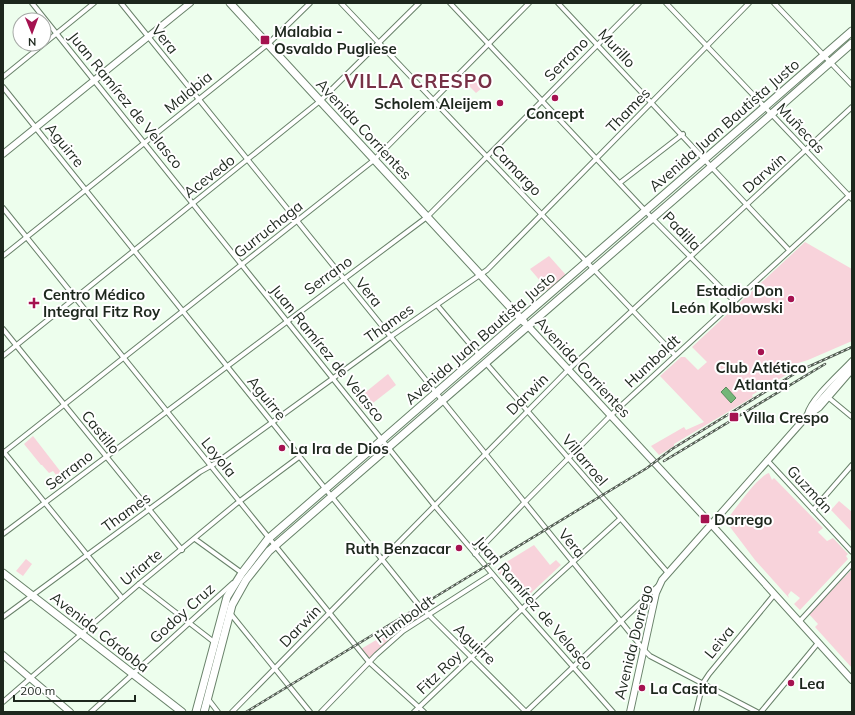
<svg xmlns="http://www.w3.org/2000/svg" width="855" height="715" font-family="Mulish,sans-serif">
  <rect width="100%" height="100%" fill="#edfeed"/>
  <g fill="#f8d3db">
    <path d="M469,75L482,88L476,93L464,81Z"/>
    <path d="M805,242L852,269V341L808,360L795,364L798,368L752,395L753,397L674,444V446L659,455L651,446L684,427L686,430L704,422L660,376L681,357H685L698,370L707,362L692,347Z"/>
    <path d="M549,256L566,275L548,290L530,269Z"/>
    <path d="M388,374L396,385L364,410L356,400Z"/>
    <path d="M33,436L67,480L63,484L53,471L49,473L42,465H41L24,444Z"/>
    <path d="M769,473L772,480L774,478L823,528L818,532L827,541L833,538L848,554L846,556L848,559L800,610L794,604L800,598L791,591L788,595L789,598L755,560L727,523L728,518C736,508 758,476 769,473Z"/>
    <path d="M839,501L852,512V532L831,510Z"/>
    <path d="M534,545L550,565L556,560L561,565L530,594L528,593L521,599L495,569Z"/>
    <path d="M26,559L32,564L23,576L16,571Z"/>
    <path d="M852,569V668L815,627L818,624L809,614Z"/>
    <path d="M420,614L421,616L402,630L370,658L361,649Z"/>
  </g>
  <path fill="#74b678" stroke="#5a8b5d" d="M726,387L736,398L731,403L721,392Z"/>
  <g fill="none" stroke-linecap="round" stroke-linejoin="round">
    <g stroke="#69826a" stroke-width="6">
      <g id="street">
        <path d="M32,3L435,506L522,609L613,712"/>
        <path d="M121,3L644,650L650,656L757,712"/>
        <path d="M341,3L675,355"/>
        <path d="M450,3L652,218L734,301"/>
        <path d="M558,3L789,250"/>
        <path d="M666,3L852,199"/>
        <path d="M774,3L852,85"/>
        <path d="M3,77L94,3"/>
        <path d="M3,87L417,603L526,712"/>
        <path d="M621,182L683,134"/>
        <path d="M3,208L369,662L424,712"/>
        <path d="M3,256L268,44L310,3"/>
        <path d="M437,305L480,356"/>
        <path d="M3,329L182,550"/>
        <path d="M3,356L320,101L419,3"/>
        <path d="M485,362L668,573"/>
        <path d="M829,398L852,417"/>
        <path d="M807,414C811,398 840,373 852,360"/>
        <path d="M810,415L820,408L852,371"/>
        <path d="M3,451L122,598"/>
        <path d="M3,453L374,160L529,3"/>
        <path d="M767,460L852,552"/>
        <path d="M813,510L852,465"/>
        <path d="M3,534L427,217L639,3"/>
        <path d="M195,539L242,573"/>
        <path d="M475,554L524,503L610,416L852,193"/>
        <path d="M139,584L214,642"/>
        <path d="M230,613L310,712"/>
        <path d="M3,617L200,472L216,463L390,337L487,270L749,3"/>
        <path d="M799,622L852,564"/>
        <path d="M208,699L218,712"/>
        <path d="M3,702L139,584L236,504L299,457"/>
        <path d="M91,712L233,583"/>
        <path d="M232,712L568,370L852,107"/>
        <path d="M321,712L376,655L403,631L492,574"/>
        <path d="M414,712L542,590L620,519"/>
        <path d="M526,712L658,586"/>
        <path d="M696,712L703,683L709,674L774,595"/>
        <path d="M761,712L818,643"/>
      </g>
    </g>
    <g stroke="#69826a" stroke-width="8">
      <g id="secondary">
        <path d="M3,154L190,3"/>
        <path d="M528,326L711,524L852,680"/>
        <path d="M3,655L70,712"/>
        <path d="M630,712L656,593L662,580L852,365"/>
      </g>
    </g>
    <g stroke="#69826a" stroke-width="9">
      <g id="primary">
        <path d="M230,3L524,322"/>
        <path d="M3,573L182,712"/>
        <path d="M196,712L227,597L242,573L268,539L852,31"/>
        <path d="M204,712L232,605L246,580L269,551L717,162L852,43"/>
      </g>
    </g>
    <use href="#street" stroke="#fff" stroke-width="4"/>
    <use href="#secondary" stroke="#fff" stroke-width="6"/>
    <use href="#primary" stroke="#fff" stroke-width="7"/>
    <g stroke="#535e53" stroke-width="2.5">
      <g id="rail">
        <path d="M664,461L825,364"/>
        <path d="M246,712L647,468L672,449L799,371L852,347"/>
      </g>
    </g>
    <use href="#rail" stroke="#fff" stroke-width="1" stroke-dasharray="3" stroke-linecap="butt"/>
  </g>
  <g fill="#a51250" stroke="#fff" stroke-width="1.5">
    <rect x="260" y="35" width="10" height="10" rx="2"/>
    <circle cx="555" cy="98" r="4"/>
    <circle cx="500" cy="103" r="4"/>
    <circle cx="791" cy="299" r="4"/>
    <path d="M32 297h4v4h4v4h-4v4h-4v-4h-4v-4h4z"/>
    <circle cx="761" cy="352" r="4"/>
    <rect x="729" y="412" width="10" height="10" rx="2"/>
    <circle cx="282" cy="448" r="4"/>
    <rect x="700" y="514" width="10" height="10" rx="2"/>
    <circle cx="459" cy="548" r="4"/>
    <circle cx="791" cy="683" r="4"/>
    <circle cx="642" cy="688" r="4"/>
  </g>
  <g text-anchor="middle" dominant-baseline="central" stroke-width="4" stroke-linejoin="round" paint-order="stroke">
    <g font-size="15" font-weight="bold" fill="#1d271d" stroke="#fff" text-anchor="start">
      <text x="274" y="31">Malabia -<tspan x="274" dy="17">Osvaldo Pugliese</tspan></text>
      <text x="492" y="103" text-anchor="end">Scholem Aleijem</text>
      <text x="555" y="113" text-anchor="middle">Concept</text>
      <text x="783" y="290" text-anchor="end">Estadio Don<tspan x="783" dy="17">León Kolbowski</tspan></text>
      <text x="43" y="294">Centro Médico<tspan x="43" dy="17">Integral Fitz Roy</tspan></text>
      <text x="761" y="367" text-anchor="middle">Club Atlético<tspan x="761" dy="17">Atlanta</tspan></text>
      <text x="743" y="417">Villa Crespo</text>
      <text x="290" y="448">La Ira de Dios</text>
      <text x="714" y="519">Dorrego</text>
      <text x="451" y="548" text-anchor="end">Ruth Benzacar</text>
      <text x="799" y="683">Lea</text>
      <text x="650" y="688">La Casita</text>
    </g>
    <g font-size="15" fill="#1d271d" stroke="#fff">
      <text transform="translate(165 39) rotate(51)">Vera</text>
      <text transform="translate(617 48) rotate(47)">Murillo</text>
      <text transform="translate(566 59) rotate(-45)">Serrano</text>
      <text transform="translate(188 92) rotate(-39)">Malabia</text>
      <text transform="translate(126 100) rotate(51)">Juan Ramírez de Velasco</text>
      <text transform="translate(628 110) rotate(-46)">Thames</text>
      <text transform="translate(724 125) rotate(-41)">Avenida Juan Bautista Justo</text>
      <text transform="translate(801 128) rotate(47)">Muñecas</text>
      <text transform="translate(364 129) rotate(47)">Avenida Corrientes</text>
      <text transform="translate(65 145) rotate(51)">Aguirre</text>
      <text transform="translate(517 170) rotate(46)">Camargo</text>
      <text transform="translate(764 173) rotate(-42)">Darwin</text>
      <text transform="translate(209 176) rotate(-38)">Acevedo</text>
      <text transform="translate(268 229) rotate(-38)">Gurruchaga</text>
      <text transform="translate(682 231) rotate(46)">Padilla</text>
      <text transform="translate(328 275) rotate(-36)">Serrano</text>
      <text transform="translate(369 292) rotate(51)">Vera</text>
      <text transform="translate(389 323) rotate(-35)">Thames</text>
      <text transform="translate(480 338) rotate(-41)">Avenida Juan Bautista Justo</text>
      <text transform="translate(328 353) rotate(51)">Juan Ramírez de Velasco</text>
      <text transform="translate(652 361) rotate(-43)">Humboldt</text>
      <text transform="translate(583 367) rotate(47)">Avenida Corrientes</text>
      <text transform="translate(527 394) rotate(-45)">Darwin</text>
      <text transform="translate(267 398) rotate(51)">Aguirre</text>
      <text transform="translate(101 432) rotate(51)">Castillo</text>
      <text transform="translate(219 457) rotate(51)">Loyola</text>
      <text transform="translate(585 460) rotate(50)">Villarroel</text>
      <text transform="translate(69 470) rotate(-37)">Serrano</text>
      <text transform="translate(810 489) rotate(47)">Guzmán</text>
      <text transform="translate(126 512) rotate(-36)">Thames</text>
      <text transform="translate(572 543) rotate(50)">Vera</text>
      <text transform="translate(141 567) rotate(-39)">Uriarte</text>
      <text transform="translate(534 603) rotate(49)">Juan Ramírez de Velasco</text>
      <text transform="translate(182 613) rotate(-42)">Godoy Cruz</text>
      <text transform="translate(404 619) rotate(-36)">Humboldt</text>
      <text transform="translate(300 626) rotate(-46)">Darwin</text>
      <text transform="translate(100 632) rotate(38)">Avenida Córdoba</text>
      <text transform="translate(633 642) rotate(-76)">Avenida Dorrego</text>
      <text transform="translate(719 642) rotate(-51)">Leiva</text>
      <text transform="translate(475 644) rotate(44)">Aguirre</text>
      <text transform="translate(439 672) rotate(-44)">Fitz Roy</text>
    </g>
    <g font-size="19" font-weight="bold" letter-spacing="1" fill="#773146" stroke="#fff">
      <text x="419" y="81">VILLA CRESPO</text>
    </g>
  </g>
  <rect width="855" height="715" fill="none" stroke="#1d271d" stroke-width="8"/>
  <g transform="translate(32 32) rotate(179)"><circle r="19" fill="#ffffff" stroke="#a5a9a5"/>
  <path d="M0-3L7 15L0 10L-7 15Z" fill="#a51250"/>
  <text y="-6" font-size="11" font-weight="bold" text-anchor="middle" fill="#1d271d">N</text>
  </g>
  <path d="M14 695v6h121v-6" fill="none" stroke="#1d271d" stroke-width="2"/>
  <text x="20" y="695" font-size="12" fill="#1d271d" stroke="#ffffff" stroke-width="3" paint-order="stroke">200 m</text>
</svg>
